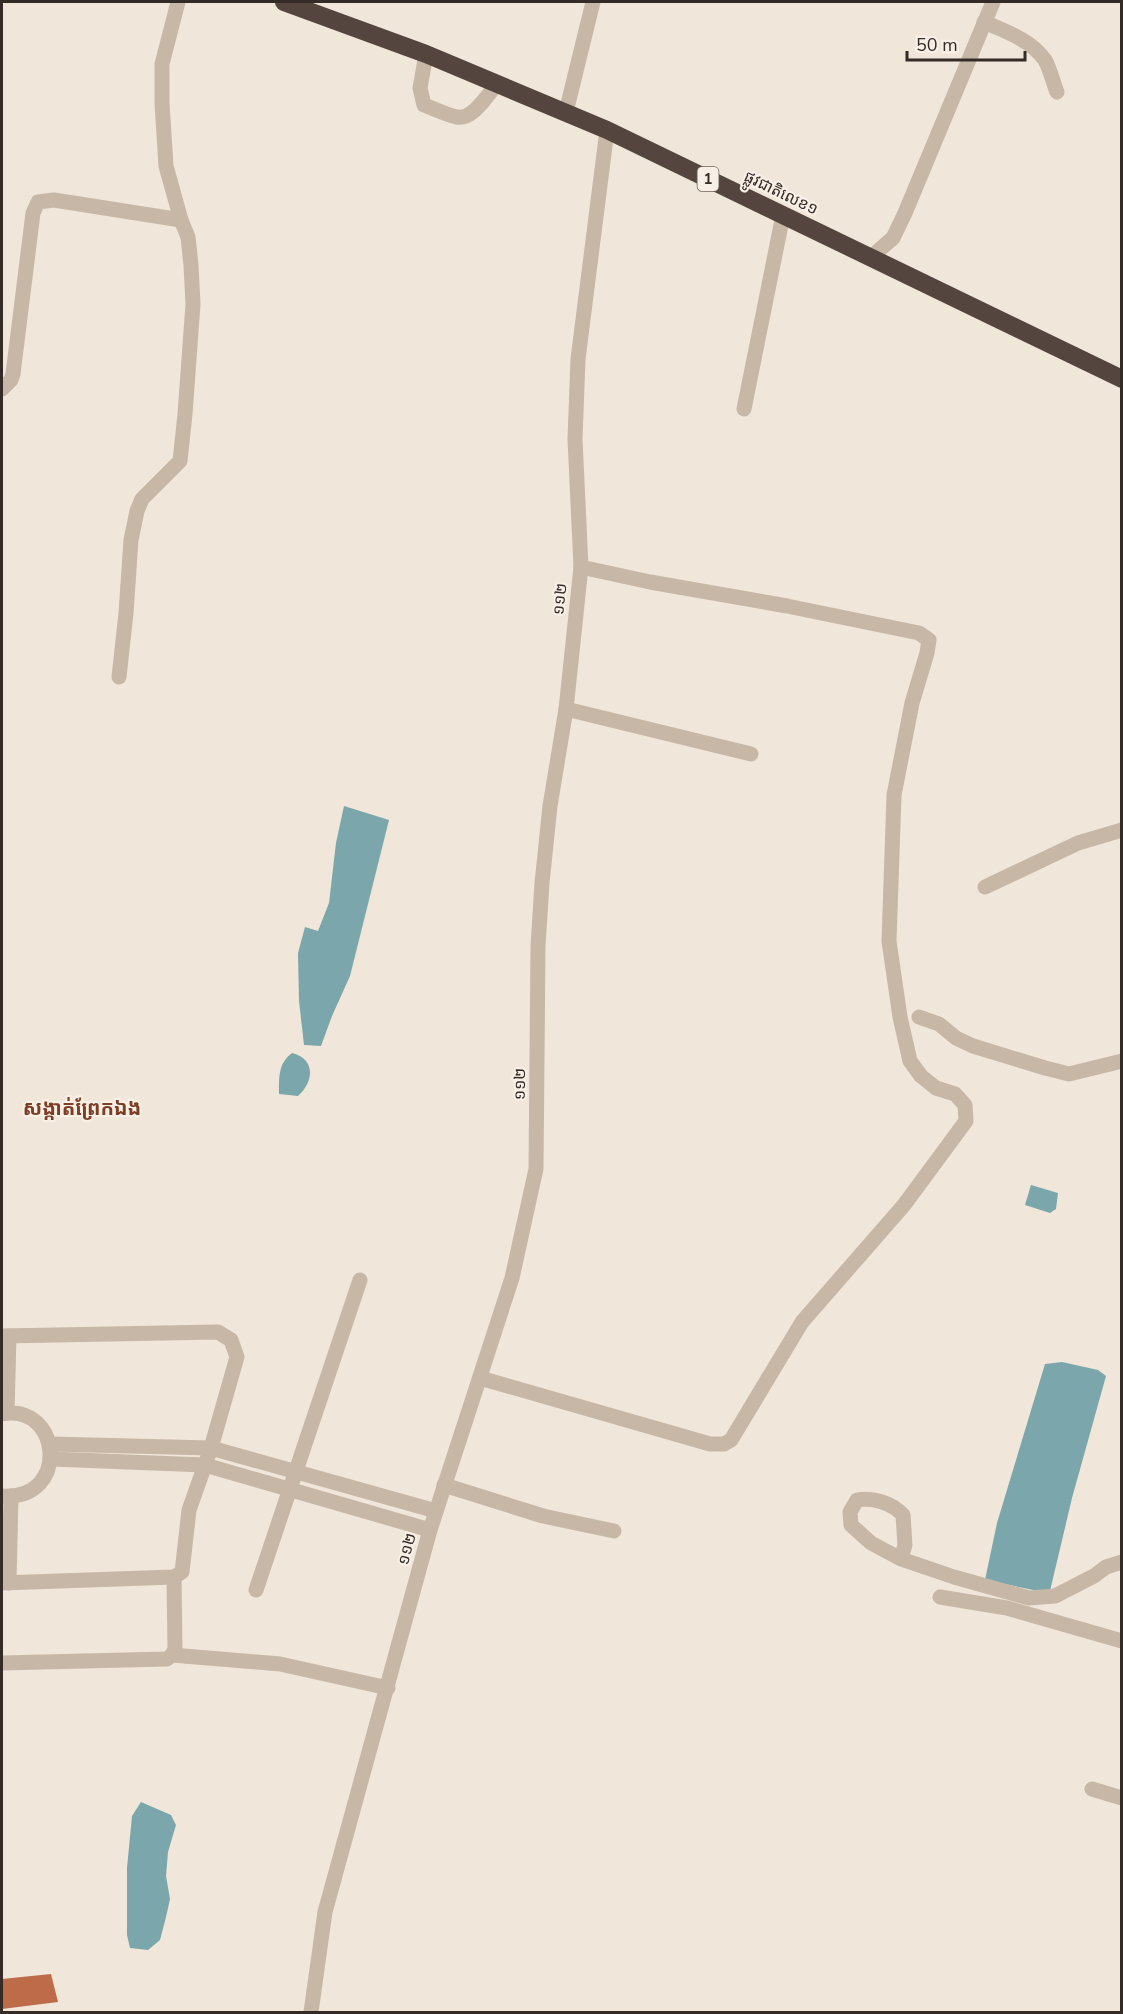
<svg xmlns="http://www.w3.org/2000/svg" width="1123" height="2014" font-family="'Nunito Sans','Noto Sans Khmer',sans-serif">
  <rect width="100%" height="100%" fill="#f0e6da"/>
  <g fill="#7ba6ab">
    <path d="M344,806L389,820L350,976L332,1016L321,1046L304,1045L299,1001L298,953L305,927L318,931L329,903L336,843Z"/>
    <path d="M292,1053C316,1059 314,1082 298,1096L279,1094C279,1078 278,1063 292,1053Z"/>
    <path d="M1031,1185L1058,1193L1056,1209L1050,1213L1025,1205Z"/>
    <path d="M1062,1362L1098,1370L1106,1376L1072,1498L1050,1591L1043,1592L985,1580L997,1523L1045,1364Z"/>
    <path d="M141,1802L171,1815L176,1825L168,1852L166,1876L170,1899L166,1917L160,1940L148,1950L130,1948L127,1935V1868L132,1816Z"/>
  </g>
  <path fill="#be6b4a" d="M51,1974L58,2002L2,2009V1979Z"/>
  <g fill="none" stroke-linecap="round" stroke-linejoin="round">
    <g stroke="#c7b7a7" stroke-width="15">
      <path d="M984,22C1005,31 1031,40 1045,60C1050,69 1053,82 1057,92"/>
      <path d="M426,54L420,88L424,105C435,109 446,115 457,117C473,120 488,94 497,84"/>
      <path d="M566,112L593,2"/>
      <path d="M870,258L893,238L905,213L993,2"/>
      <path d="M2,389L11,380L13,374L33,213L38,202L54,200L181,220"/>
      <path d="M744,409L783,215"/>
      <path d="M119,677L126,613L131,540L137,511L142,499L180,461L185,414L193,304L191,265L188,237L181,220L166,166L162,103V64L178,2"/>
      <path d="M566,709L751,754"/>
      <path d="M985,887L1078,843L1122,830"/>
      <path d="M919,1017L939,1024L956,1038L973,1046L1045,1068L1069,1074L1122,1061"/>
      <path d="M2,1336L218,1332L231,1340L237,1357L211,1448L189,1510L182,1572L174,1577L2,1583"/>
      <path d="M480,1378L710,1444H724L731,1440L802,1322L904,1205L966,1121L965,1105L955,1094L936,1088L921,1076L910,1061L900,1017L889,941L894,795L912,703L927,653L929,640L919,633L787,606L650,582L581,567"/>
      <path d="M7,1413L9,1336"/>
      <path d="M2,1414C61,1402 71,1501 2,1496"/>
      <path d="M50,1444L211,1448L436,1511"/>
      <path d="M51,1459L205,1465L430,1530"/>
      <path d="M444,1485L543,1516L614,1531"/>
      <path d="M901,1559L905,1545L903,1515C892,1503 873,1497 857,1500L850,1512L851,1525L871,1543L901,1559L954,1577L1029,1598L1055,1596L1094,1576L1106,1567L1122,1562"/>
      <path d="M9,1583L11,1496"/>
      <path d="M256,1590L360,1280"/>
      <path d="M940,1597L1007,1608L1122,1641"/>
      <path d="M172,1655L280,1664L388,1688"/>
      <path d="M2,1663L167,1659L172,1655L175,1649L174,1577"/>
      <path d="M1092,1789L1122,1798"/>
      <path d="M311,2012L325,1912L430,1530L512,1278L536,1169L538,946L542,883L550,806L566,709L581,567L575,439L578,359L607,130"/>
    </g>
    <path stroke="#54463f" stroke-width="18" d="M284,2L426,54L607,130L1122,379"/>
  </g>
  <g text-anchor="middle" dominant-baseline="central" stroke-width="4.5" stroke-linejoin="round" paint-order="stroke">
    <rect fill="#f8f0e6" stroke="#6f6660" stroke-width="1.5" x="697.5" y="167" width="21" height="24" rx="4.5"/>
    <g font-size="15" font-weight="bold" fill="#342b27">
      <text x="708" y="179">1</text>
    </g>
    <g font-size="16" fill="#342b27" stroke="#f8f0e6">
      <text transform="translate(781 193) rotate(26)">ផ្លូវជាតិលេខ១</text>
      <text transform="translate(560 599) rotate(-84)">១១២</text>
      <text transform="translate(520 1084) rotate(-89)">១១២</text>
      <text transform="translate(407 1549) rotate(-75)">១១២</text>
    </g>
    <g font-size="20" font-weight="bold" fill="#7d3e25" stroke="#f8f0e6">
      <text x="82" y="1108">សង្កាត់ព្រែកឯង</text>
    </g>
  </g>
  <rect width="1123" height="2014" fill="none" stroke="#342b27" stroke-width="6"/>
  <path d="M907 51v9h118v-9" fill="none" stroke="#342b27" stroke-width="3"/>
  <text x="916" y="51" font-size="18" fill="#342b27" stroke="#f8f0e6" stroke-width="4.5" paint-order="stroke">50 m</text>
</svg>
